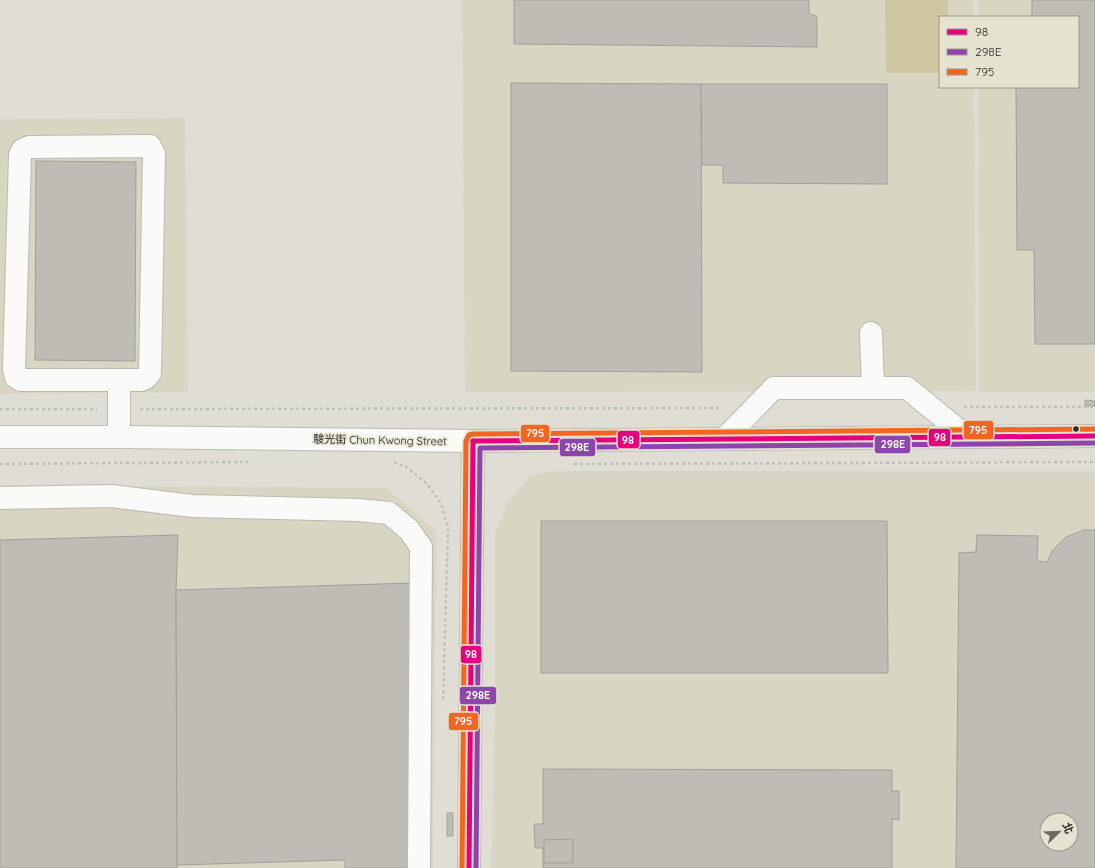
<svg xmlns="http://www.w3.org/2000/svg" width="1095" height="868" font-family="Quicksand,'Noto Sans TC',sans-serif">
  <rect width="100%" height="100%" fill="#e0ded4"/>
  <g fill="#d8d5c2" fill-rule="evenodd">
    <path d="M462,0H973L974,17H940V87H974L976,391L465,392Z"/>
    <path d="M978,0H1095V392H979L978,87H1078V17H978Z"/>
    <path d="M185,118L188,392L0,394V119Z"/>
    <path d="M553,471H1095V868H491L495,709V533L510,499L531,475ZM1047,820H1071V844H1047Z"/>
    <path d="M0,485L386,488L436,531L433,868H0Z"/>
  </g>
  <path fill="#cec7a2" d="M885,0H948V17H940V73H886Z"/>
  <g fill="#bebcb5" stroke="#a2a099" fill-rule="evenodd">
    <path d="M514,0H809V14L817,16V47L514,44Z"/>
    <path d="M1032,0H1095V344H1035L1034,250H1017L1016,87H1078V17H1032Z"/>
    <path d="M511,83L701,84L702,372L511,371Z"/>
    <path d="M701,84H887V184L723,183V165H702Z"/>
    <path d="M36,161L136,162L135,361L35,360Z"/>
    <path d="M1085,400L1095,401V406H1085Z"/>
    <path d="M541,521H887L888,673H541Z"/>
    <path d="M1084,530H1095V868H956L959,553L976,552L977,535L1038,536L1037,561L1047,562L1052,551L1066,537ZM1047,820H1071V844H1047Z"/>
    <path d="M178,535L176,590L177,868H0V540Z"/>
    <path d="M414,583L411,868H345V860L177,865L176,590Z"/>
    <path d="M543,769L892,770V791H899V820L892,819V868H543V848H535L534,824H543Z"/>
    <rect x="447" y="813" width="6" height="23"/>
    <path d="M573,839V863H544V840Z"/>
  </g>
  <g fill="none" stroke-linecap="round" stroke-linejoin="round">
    <g stroke="#bcbab2" stroke-width="24">
      <g id="minor">
        <path d="M145,146H150L154,154L150,373L146,378L141,380H21L16,377L14,369L20,155L22,150L29,147Z"/>
        <path d="M871,333L873,388"/>
        <path d="M0,437H119L473,441L1095,436"/>
        <path d="M119,437V380"/>
        <path d="M724,439L774,388H907L967,437"/>
        <path d="M0,498L111,496L192,506L359,510L389,513L409,530L421,547L419,868"/>
        <path d="M469,868L473,441"/>
      </g>
    </g>
    <g stroke="#bfbfbc" stroke-width="2.5" stroke-dasharray="3 3" stroke-linecap="butt">
      <path d="M964,407H1095"/>
      <path d="M0,409H97"/>
      <path d="M140,409L723,408"/>
      <path d="M394,462L408,468L427,484L441,503L448,528L443,702"/>
      <path d="M0,464L248,462"/>
      <path d="M574,464L1095,462"/>
    </g>
    <use href="#minor" stroke="#fafaf9" stroke-width="22"/>
    <g stroke="#e5e2cf" stroke-width="8">
      <g id="bus-1">
        <path d="M473,441L1095,436"/>
        <path d="M469,868L473,441"/>
      </g>
    </g>
    <g stroke="#e5e2cf" stroke-width="8">
      <path id="bus-2" d="M476,868L480,448L1095,443"/>
    </g>
    <g stroke="#e5e2cf" stroke-width="8">
      <path id="bus-3" d="M462,868L466,441L469,435L473,434L1095,429"/>
    </g>
    <use href="#bus-1" stroke="#e5007d" stroke-width="5"/>
    <use href="#bus-2" stroke="#8e44ad" stroke-width="5"/>
    <use href="#bus-3" stroke="#f26522" stroke-width="5"/>
  </g>
  <circle fill="#2c2a23" stroke="#e5e2cf" stroke-width="1.5" cx="1076" cy="429" r="3.5"/>
  <g text-anchor="middle" dominant-baseline="central" stroke-width="3" stroke-linejoin="round" paint-order="stroke">
    <g font-size="11" fill="#2c2a23" stroke="#e5e2cf">
      <text transform="translate(380 440) rotate(1)">駿光街 Chun Kwong Street</text>
    </g>
  </g>
  <g stroke="#e5e2cf" stroke-width="1.5">
    <rect x="963" y="420" width="31" height="20" rx="4" fill="#f26522"/>
    <rect x="520" y="424" width="30" height="19" rx="4" fill="#f26522"/>
    <rect x="928" y="428" width="23" height="19" rx="4" fill="#e5007d"/>
    <rect x="617" y="430" width="23" height="19" rx="4" fill="#e5007d"/>
    <rect x="874" y="435" width="37" height="19" rx="4" fill="#8e44ad"/>
    <rect x="559" y="438" width="37" height="19" rx="4" fill="#8e44ad"/>
    <rect x="460" y="645" width="22" height="19" rx="4" fill="#e5007d"/>
    <rect x="459" y="686" width="38" height="19" rx="4" fill="#8e44ad"/>
    <rect x="448" y="712" width="31" height="19" rx="4" fill="#f26522"/>
  </g>
  <g font-size="11" text-anchor="middle" font-weight="bold" fill="#fff">
    <text x="978" y="434">795</text>
    <text x="535" y="437">795</text>
    <text x="940" y="441">98</text>
    <text x="628" y="444">98</text>
    <text x="893" y="448">298E</text>
    <text x="577" y="451">298E</text>
    <text x="471" y="658">98</text>
    <text x="478" y="699">298E</text>
    <text x="463" y="725">795</text>
  </g>
  <rect x="939" y="16" width="140" height="72" fill="#e5e2cf" stroke="#9b988a"/>
  <rect x="947" y="29" width="20" height="6" fill="#e5007d" stroke="#9b988a"/>
  <text x="975" y="36" font-size="12" fill="#2c2a23">98</text>
  <rect x="947" y="49" width="20" height="6" fill="#8e44ad" stroke="#9b988a"/>
  <text x="975" y="56" font-size="12" fill="#2c2a23">298E</text>
  <rect x="947" y="69" width="20" height="6" fill="#f26522" stroke="#9b988a"/>
  <text x="975" y="76" font-size="12" fill="#2c2a23">795</text>
  <g transform="translate(1059 832) rotate(67)"><circle r="19" fill="#e5e2cf" stroke="#9b988a"/>
  <path d="M0-3L7 15L0 10L-7 15Z" fill="#6b6961"/>
  <text y="-6" font-size="11" font-weight="bold" text-anchor="middle" fill="#2c2a23">北</text>
  </g>
</svg>
